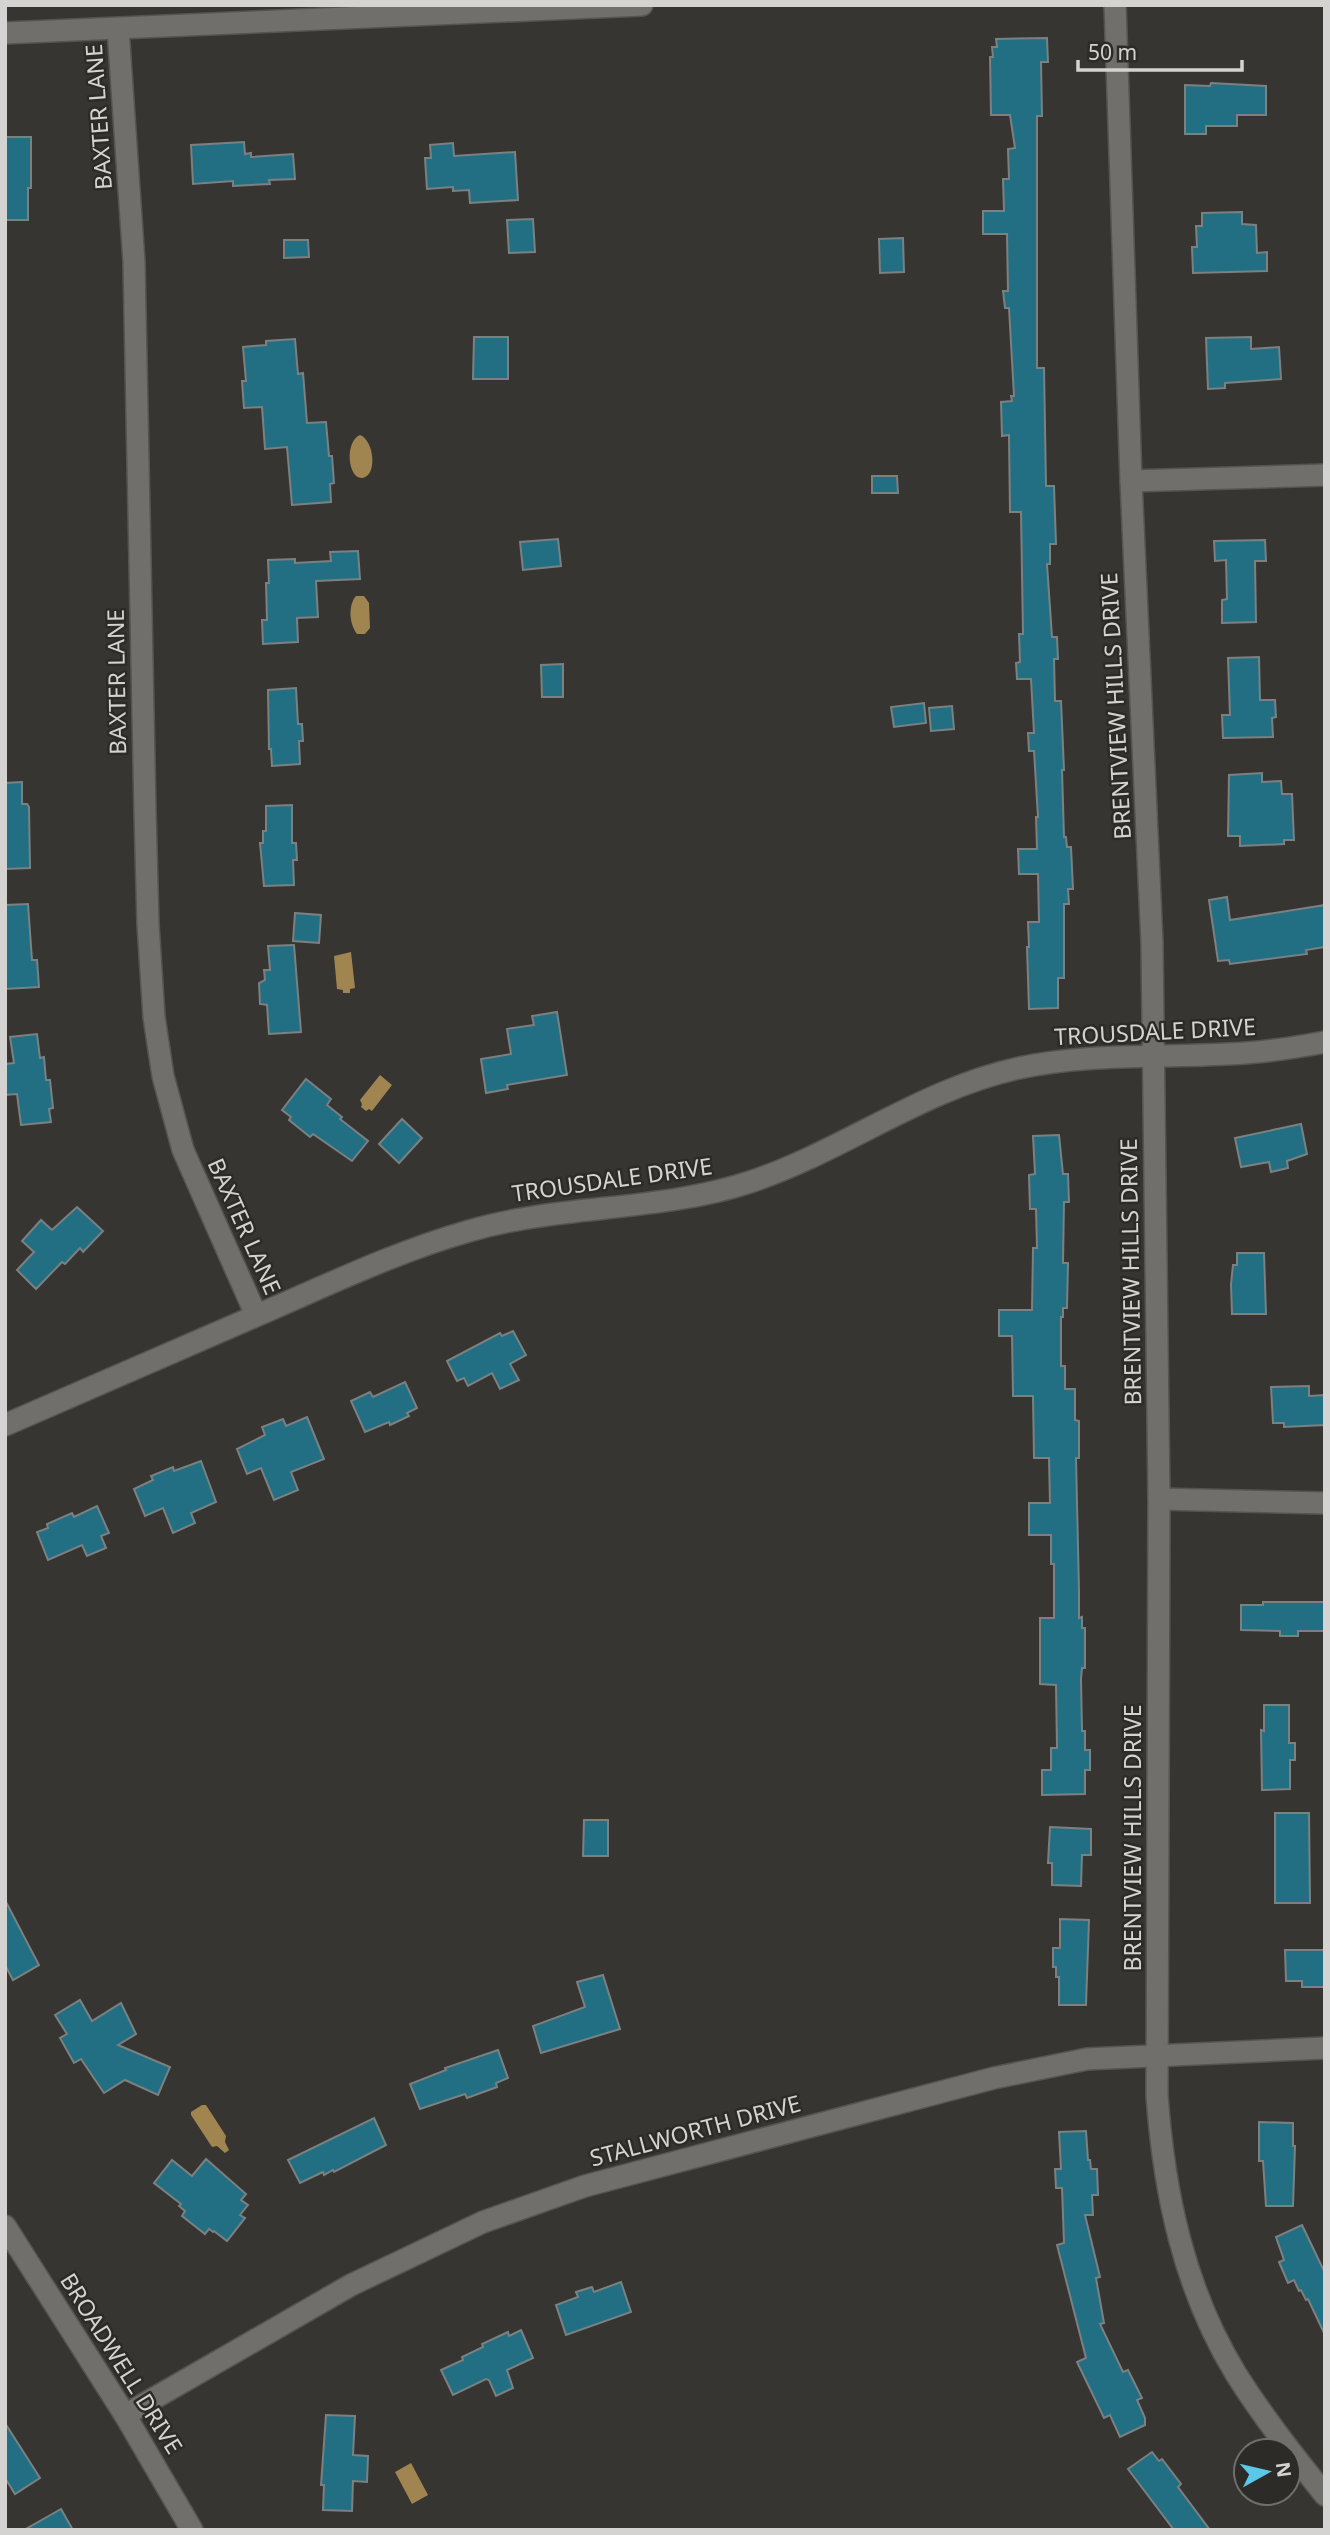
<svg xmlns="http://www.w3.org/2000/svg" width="1330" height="2535" font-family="'Noto Sans',sans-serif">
  <rect width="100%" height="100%" fill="#373532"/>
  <g fill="#a08550">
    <path d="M360,435C374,440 378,476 362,478C348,479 344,442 360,435Z"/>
    <path d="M356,596H364L369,603L370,628L365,634H357C349,624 348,605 356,596Z"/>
    <path d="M351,952L355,988L350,989V993H343V990L337,989L334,956Z"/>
    <path d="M380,1075L392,1085L372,1111L369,1109L366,1111L361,1107L362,1104L360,1100Z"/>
    <path d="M202,2105H206L226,2136L225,2142L229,2150L225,2153L217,2146L212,2147L191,2115V2112Z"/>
    <path d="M411,2463L428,2495L412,2504L395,2472Z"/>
  </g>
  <g fill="#226f83" stroke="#7b8081" stroke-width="2">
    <path d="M1047,38L1048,62H1041L1042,116H1037V368H1044L1046,486H1054L1056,544H1050V564H1047L1052,637H1057L1058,659H1054L1055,701H1061L1064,770H1062L1064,837H1066L1067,847H1071L1073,889H1068L1069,904H1064V978H1058V1008L1029,1009L1027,947H1029L1028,922H1039L1038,874H1019L1018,849H1037L1036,817H1038L1034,751H1029L1028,733H1034L1031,679H1017L1016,663L1020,662L1019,634H1023L1021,512H1010L1009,435L1002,436L1001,402L1012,401L1011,396H1014L1009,308H1005L1003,291H1008L1007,234H983V211H1004L1003,179H1009L1008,149L1015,148L1010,115H991L990,57H993L992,47H997L996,39Z"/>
    <path d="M1211,83L1266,86V115H1237V126H1206V134H1185V85L1210,86Z"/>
    <path d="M5,137H31V188H28V220H5Z"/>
    <path d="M244,142L245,154L251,153V157L293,154L295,179L269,180L270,184L233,186V181L193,184L191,145Z"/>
    <path d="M453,143L454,156L515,152L518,200L470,203L469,190L453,191V187L427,189L425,158H431L430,145Z"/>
    <path d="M1242,212V224L1256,225L1257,253L1267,252V271L1193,273L1192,247H1197L1196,226H1202V213Z"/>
    <path d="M533,219L535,252L509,253L507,220Z"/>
    <path d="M903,238L904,272L880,273L879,239Z"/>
    <path d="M284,240H308L309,257L284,258Z"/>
    <path d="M474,337H508V379H473Z"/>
    <path d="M1251,337V349L1279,347L1281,379L1225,383V388L1208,389L1206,338Z"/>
    <path d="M295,339L298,374L303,373L307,423L326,422L329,456H332L334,483L330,484L331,502L292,505L287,447L265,449L262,407L244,408L242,381H246L243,347L266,345V341Z"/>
    <path d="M872,476H897L898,493H872Z"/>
    <path d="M558,539L561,566L523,570L520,542Z"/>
    <path d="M1265,540L1266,561H1255L1256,622L1222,623V600L1227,599L1226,560L1215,561L1214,541Z"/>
    <path d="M358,551L360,579L316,581L318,617L297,618L298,642L263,644L262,620H267L266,583H269L268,560L295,559V563L331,561L330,552Z"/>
    <path d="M1259,657L1260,700H1275L1276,717L1272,718L1273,737L1223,738L1222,715H1230L1228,658Z"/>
    <path d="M563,664V697H542L541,665Z"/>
    <path d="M296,688L298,724H302L303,741H299L300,764L272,766L271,749H269L268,690Z"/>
    <path d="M924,703L926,723L894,727L891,707Z"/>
    <path d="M952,706L954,729L931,731L929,708Z"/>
    <path d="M1262,773V782L1281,781L1282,794H1292L1294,840H1284V844L1240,846V836H1228L1229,775Z"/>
    <path d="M22,782V804H27L29,807L30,868L5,869V783Z"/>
    <path d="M292,805V843H296L297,860H293L294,885L264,886L260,843H263V831H266V806Z"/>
    <path d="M1227,897L1230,920L1325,905V947L1306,950L1307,954L1230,964L1229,960L1218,961L1209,900Z"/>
    <path d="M28,904L32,960H37L39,987L5,989V905Z"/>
    <path d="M295,913L321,915L319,943L293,941Z"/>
    <path d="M294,945L301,1032L269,1034L267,1005L260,1004L259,983L265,980L264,970H270L268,946Z"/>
    <path d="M557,1012L567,1075L507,1085L508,1089L486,1093L481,1059L511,1054L507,1029L534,1025L532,1016Z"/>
    <path d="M37,1034L40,1058L44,1057L46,1080H50L53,1108L49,1109L51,1122L21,1125L17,1094L5,1095V1064L14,1063L10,1037Z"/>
    <path d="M306,1079L331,1099L327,1105L342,1117L340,1119L368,1141L352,1161L313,1134L310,1137L289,1120L291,1117L282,1110Z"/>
    <path d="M402,1119L422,1138L399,1163L379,1144Z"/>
    <path d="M1301,1124L1307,1154L1287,1161L1288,1168L1271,1172L1269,1162L1241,1167L1235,1138Z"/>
    <path d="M1059,1135L1063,1174H1068L1069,1202H1064L1063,1263H1068L1067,1308H1063V1317H1061V1366H1065V1389H1075V1420L1079,1421V1458H1076L1079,1591V1618L1082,1617V1628H1085V1668H1082L1081,1679L1082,1731H1085V1750H1090V1770H1085V1794L1042,1795V1770H1051V1748H1057L1056,1685L1040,1684V1618H1054V1564H1051V1535H1029V1503H1050L1049,1458H1034L1033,1396H1013L1012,1336H999V1310H1032L1033,1248H1037L1036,1209H1030L1029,1175L1035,1174L1033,1136Z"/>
    <path d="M77,1207L103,1231L83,1252L80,1248L65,1264L62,1262L36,1289L17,1270L34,1252L22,1241L41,1220L52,1230Z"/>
    <path d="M1237,1253H1264L1266,1314H1232L1231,1284L1233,1265H1237Z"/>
    <path d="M513,1331L526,1355L510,1364L519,1380L500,1389L492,1373L468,1386L464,1378L457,1381L447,1361L500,1333L502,1336Z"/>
    <path d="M405,1382L417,1408L407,1413L409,1416L390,1425L389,1422L365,1432L351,1401L370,1392L373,1397Z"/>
    <path d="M1309,1386V1396L1325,1395V1425L1284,1427V1423H1273L1271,1387Z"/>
    <path d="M307,1417L324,1459L291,1472L298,1490L274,1500L261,1468L247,1474L237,1449L265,1435L262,1427L283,1419L286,1426Z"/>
    <path d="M201,1461L216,1502L191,1513L195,1523L173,1533L163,1508L145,1516L134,1489L153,1480L151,1476L173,1467L174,1471Z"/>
    <path d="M97,1506L109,1533L101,1536L106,1548L87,1556L82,1545L48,1560L37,1532L48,1528L47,1524L72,1513L74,1517Z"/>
    <path d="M1263,1602H1325V1631H1298V1636H1280V1631L1241,1630V1605H1263Z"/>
    <path d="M1264,1705H1289V1743H1295V1760H1290V1789L1262,1790L1261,1730L1264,1731Z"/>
    <path d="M1275,1813H1309L1310,1903H1275Z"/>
    <path d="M584,1820H608V1856H583Z"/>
    <path d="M1050,1827L1091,1829V1855H1082L1081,1886L1052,1885V1863H1048Z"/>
    <path d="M5,1900L39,1965L13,1980L5,1965Z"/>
    <path d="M1060,1919L1089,1920L1086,2005H1059V1977H1056V1967H1053V1948H1060Z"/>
    <path d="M1285,1950H1325V1987H1302V1981H1286Z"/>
    <path d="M603,1975L620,2029L541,2053L533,2026L585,2007L577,1982Z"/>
    <path d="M80,2000L92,2021L121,2003L136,2034L118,2045L170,2067L158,2095L125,2080L104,2093L81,2059L74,2063L60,2038L67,2034L55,2015Z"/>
    <path d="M498,2050L508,2078L496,2083L497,2087L467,2098L465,2094L420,2109L410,2084L446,2070L445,2068Z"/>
    <path d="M374,2118L386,2145L334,2172L333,2170L324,2175L323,2172L300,2183L288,2160Z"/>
    <path d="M1259,2122L1293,2123V2146H1295L1293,2206H1266L1263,2161H1259Z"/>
    <path d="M1086,2131L1088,2160H1090L1091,2169H1097L1098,2195H1092L1093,2215H1085L1100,2277L1096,2278L1104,2323L1100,2324L1123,2372L1128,2370L1142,2398L1137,2400L1145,2418V2425L1120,2437L1110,2415L1104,2418L1077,2362L1086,2358L1057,2245L1064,2243L1062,2188H1056L1055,2169H1061L1059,2132Z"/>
    <path d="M206,2159L246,2194L241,2200L248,2205L240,2215L245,2218L227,2241L214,2231L213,2232L209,2229L205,2234L182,2216L185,2211L179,2206L181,2204L154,2183L172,2160L192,2176Z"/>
    <path d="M1302,2225L1325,2273V2335L1308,2299L1306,2300L1301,2290L1299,2291L1294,2280L1288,2283L1279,2262L1284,2260L1276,2237Z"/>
    <path d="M621,2282L631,2312L566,2335L556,2305L578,2297L576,2292L592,2287L594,2292Z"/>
    <path d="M521,2330L533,2358L507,2370L513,2388L496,2396L489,2380L486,2379L453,2395L441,2370L463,2360L462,2357L483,2347L482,2344L508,2332L509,2336Z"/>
    <path d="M326,2415L355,2416L353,2455L368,2456L367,2482L353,2481L352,2511L323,2510L324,2485H321Z"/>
    <path d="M5,2423L40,2478L15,2494L5,2478Z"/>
    <path d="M1152,2452L1159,2461L1162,2459L1181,2484L1178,2487L1210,2530H1174L1128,2469Z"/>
    <path d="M61,2509L73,2530H24Z"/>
  </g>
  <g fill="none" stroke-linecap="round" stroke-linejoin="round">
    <g stroke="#555451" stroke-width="24">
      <g id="minor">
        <path d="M1115,5L1131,481L1152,943L1159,1499L1157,2095C1164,2193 1184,2289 1236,2374C1263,2417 1294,2456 1325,2495"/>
        <path d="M118,29L134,262L145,812L148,924L154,1017L163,1076L183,1150L256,1315"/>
        <path d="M5,33L642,5"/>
        <path d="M1131,481L1325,475"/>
        <path d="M5,1425C95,1386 184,1347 274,1308C338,1280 402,1250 469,1231C561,1204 659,1212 750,1182C843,1151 922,1089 1019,1068C1088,1053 1158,1058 1228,1054C1260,1053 1293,1048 1325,1042"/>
        <path d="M1159,1499L1325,1503"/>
        <path d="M5,2226L125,2415L192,2530"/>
        <path d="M125,2415L351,2285L483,2222L585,2186L994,2078L1087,2059L1325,2048"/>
      </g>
    </g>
    <use href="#minor" stroke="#706f6b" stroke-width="21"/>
  </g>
  <g text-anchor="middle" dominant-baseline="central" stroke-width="5" stroke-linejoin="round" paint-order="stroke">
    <g font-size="23" fill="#d4d3d1" stroke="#2d2b28">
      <text transform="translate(98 117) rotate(-94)">BAXTER LANE</text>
      <text transform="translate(116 682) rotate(-91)">BAXTER LANE</text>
      <text transform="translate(1115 706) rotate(-93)">BRENTVIEW HILLS DRIVE</text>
      <text transform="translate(1155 1031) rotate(-3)">TROUSDALE DRIVE</text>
      <text transform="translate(612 1179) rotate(-8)">TROUSDALE DRIVE</text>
      <text transform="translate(245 1226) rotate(66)">BAXTER LANE</text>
      <text transform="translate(1130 1272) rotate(-91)">BRENTVIEW HILLS DRIVE</text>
      <text transform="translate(1132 1838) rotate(-90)">BRENTVIEW HILLS DRIVE</text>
      <text transform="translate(695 2130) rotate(-15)">STALLWORTH DRIVE</text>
      <text transform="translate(122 2363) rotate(58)">BROADWELL DRIVE</text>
    </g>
  </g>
  <rect width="1330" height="2535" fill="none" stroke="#d4d3d1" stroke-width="14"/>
  <g transform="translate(1267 2472) rotate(82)"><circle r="33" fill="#2d2b28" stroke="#706e6c" stroke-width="2"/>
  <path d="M0-5L12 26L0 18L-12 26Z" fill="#5bc8e7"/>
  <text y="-10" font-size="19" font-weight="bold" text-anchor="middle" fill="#d4d3d1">N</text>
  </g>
  <path d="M1078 60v10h164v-10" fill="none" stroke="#d4d3d1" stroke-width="3.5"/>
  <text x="1088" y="60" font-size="21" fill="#d4d3d1" stroke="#2d2b28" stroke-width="5" paint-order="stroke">50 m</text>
</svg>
